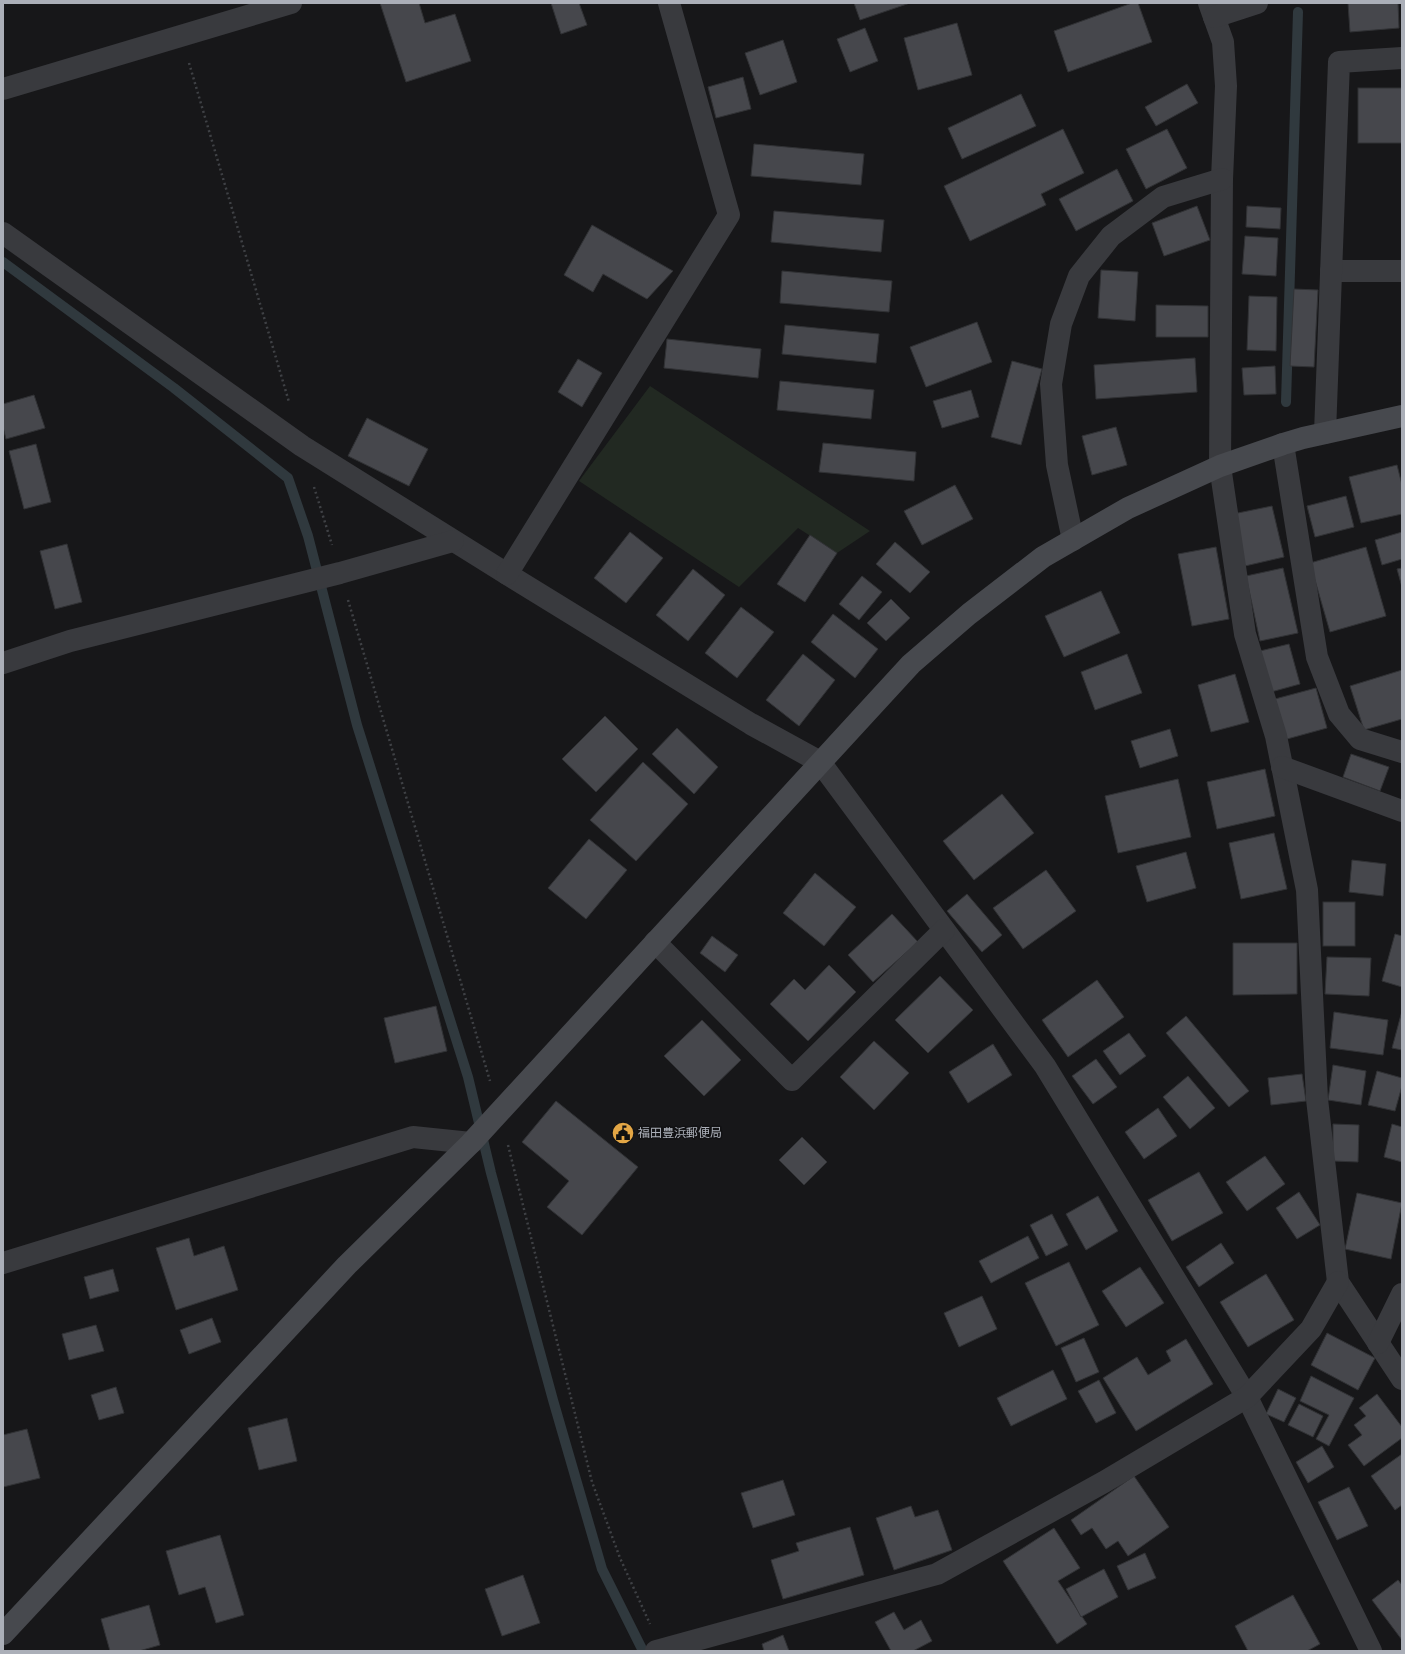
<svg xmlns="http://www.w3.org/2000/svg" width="1405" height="1654" font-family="'Source Sans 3','Noto Sans JP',sans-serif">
  <rect width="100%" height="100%" fill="#171719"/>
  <path fill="#222922" d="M650,386L870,531L837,553L798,528L739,587L579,481Z"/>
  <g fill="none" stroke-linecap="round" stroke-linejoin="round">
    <g stroke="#30393e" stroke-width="10">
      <path d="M3,262L174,388L288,478L308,536L357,725L468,1077L491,1173L553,1400L602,1569L643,1651"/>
      <path d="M1286,402L1298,12"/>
    </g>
  </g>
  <g fill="#46474c" stroke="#313235">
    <path d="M380,3H419L425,23L455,14L471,61L406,82Z"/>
    <path d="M551,3H579L587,25L561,34Z"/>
    <path d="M854,3H910L860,20Z"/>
    <path d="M1132,3H1138L1152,42L1068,72L1054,31Z"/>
    <path d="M1348,3H1398L1399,28L1350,32Z"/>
    <path d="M957,23L972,75L918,90L904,38Z"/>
    <path d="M865,28L878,61L850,72L837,39Z"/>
    <path d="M783,40L797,82L760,95L745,53Z"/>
    <path d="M743,77L751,109L716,118L708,87Z"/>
    <path d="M1187,84L1198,103L1156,126L1145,107Z"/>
    <rect x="1358" y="88" width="44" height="55"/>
    <path d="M1021,94L1036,126L962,159L948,128Z"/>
    <path d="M1063,129L1084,173L1041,194L1046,205L970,241L944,186Z"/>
    <path d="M1167,129L1187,168L1146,189L1126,149Z"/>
    <path d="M754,144L864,154L861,185L751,176Z"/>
    <path d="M1117,169L1133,201L1076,231L1059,199Z"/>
    <path d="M1197,206L1210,240L1164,256L1152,223Z"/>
    <path d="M1247,206L1281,208L1280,229L1246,227Z"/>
    <path d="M774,211L884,220L881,252L771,242Z"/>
    <path d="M592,225L673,271L647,299L603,274L593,292L564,275Z"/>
    <path d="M1245,236L1278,238L1276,276L1242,274Z"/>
    <path d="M1101,270L1138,272L1135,321L1098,318Z"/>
    <path d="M782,271L892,281L889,312L780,303Z"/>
    <path d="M1294,289L1318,290L1314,367L1290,366Z"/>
    <path d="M1249,296L1277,297L1276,351L1247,350Z"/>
    <path d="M1156,305L1208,306V337H1156Z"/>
    <path d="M977,322L992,362L926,387L910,347Z"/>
    <path d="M785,325L879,334L876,363L782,354Z"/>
    <path d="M667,339L761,349L758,378L664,368Z"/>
    <path d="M1195,358L1197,392L1096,399L1094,365Z"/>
    <path d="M578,359L602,373L582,407L558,392Z"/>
    <path d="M1012,361L1042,369L1021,445L991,437Z"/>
    <path d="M1275,366L1276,394L1244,395L1242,368Z"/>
    <path d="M780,381L874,390L871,419L777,410Z"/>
    <path d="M971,390L979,417L942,428L933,401Z"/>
    <path d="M34,395L45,428L6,439L3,427V404Z"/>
    <path d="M367,418L428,449L409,486L348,456Z"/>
    <path d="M1116,427L1127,465L1092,475L1082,436Z"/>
    <path d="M823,443L916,452L914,481L819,472Z"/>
    <path d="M36,444L51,502L24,509L9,451Z"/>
    <path d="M1397,465L1402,485V514L1361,523L1349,477Z"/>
    <path d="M955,485L973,519L922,545L904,511Z"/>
    <path d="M1346,496L1354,527L1315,537L1307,506Z"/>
    <path d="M1272,506L1284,557L1245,566L1233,514Z"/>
    <path d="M630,532L663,558L626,603L594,578Z"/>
    <path d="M1402,532V559L1382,565L1375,540Z"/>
    <path d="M810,535L837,553L805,602L777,584Z"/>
    <path d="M895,542L930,572L910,593L876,564Z"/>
    <path d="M67,544L82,602L55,609L40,551Z"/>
    <path d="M1216,547L1229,619L1192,626L1178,554Z"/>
    <path d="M1366,547L1386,616L1330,632L1310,563Z"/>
    <path d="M1283,568L1298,633L1260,641L1246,576Z"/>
    <path d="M1402,568V587L1397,569Z"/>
    <path d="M693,569L725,595L688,641L656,615Z"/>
    <path d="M862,576L882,592L859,620L839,604Z"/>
    <path d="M1101,591L1120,633L1064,657L1045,616Z"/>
    <path d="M891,599L910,618L886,641L867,623Z"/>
    <path d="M741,607L774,632L737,678L705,653Z"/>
    <path d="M833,614L878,649L855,678L811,642Z"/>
    <path d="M1289,644L1300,684L1271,692L1260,651Z"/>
    <path d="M803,654L835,680L799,726L766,700Z"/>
    <path d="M1127,654L1142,693L1095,710L1081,672Z"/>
    <path d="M1402,670V719L1364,730L1350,686Z"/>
    <path d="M1235,674L1249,722L1211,732L1198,685Z"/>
    <path d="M1316,688L1327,728L1287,739L1275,699Z"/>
    <path d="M605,716L638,749L596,792L562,759Z"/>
    <path d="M677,728L718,767L694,794L652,754Z"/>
    <path d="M1170,729L1178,756L1140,768L1131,741Z"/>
    <path d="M1351,754L1389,767L1380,791L1343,777Z"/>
    <path d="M643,762L688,804L636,861L590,820Z"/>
    <path d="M1265,769L1275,816L1217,829L1207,782Z"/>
    <path d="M1178,779L1191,837L1118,853L1105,796Z"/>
    <path d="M1002,794L1034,833L974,880L943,841Z"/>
    <path d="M1274,833L1287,889L1241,899L1229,843Z"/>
    <path d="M589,839L627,870L586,919L548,888Z"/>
    <path d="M1186,852L1196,888L1147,902L1136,866Z"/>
    <path d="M1352,860L1386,864L1383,896L1349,892Z"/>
    <path d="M1046,870L1076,911L1023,949L993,908Z"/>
    <path d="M815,873L856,907L824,946L783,913Z"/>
    <path d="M967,894L1002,935L982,952L947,911Z"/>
    <rect x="1323" y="902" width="32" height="44"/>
    <path d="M892,914L918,942L873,982L848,955Z"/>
    <path d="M1395,934L1402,936V987L1382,981Z"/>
    <path d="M712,936L738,955L725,972L700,953Z"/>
    <path d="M1233,943H1297V994L1233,995Z"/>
    <path d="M1327,957L1371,958L1369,996L1325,994Z"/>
    <path d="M829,965L856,992L808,1041L770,1004L794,979L805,990Z"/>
    <path d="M940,976L973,1010L928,1053L895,1020Z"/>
    <path d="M1097,980L1124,1017L1068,1057L1042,1020Z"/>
    <path d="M436,1006L447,1051L395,1063L384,1018Z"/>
    <path d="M1402,1011V1050L1392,1048Z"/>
    <path d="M1334,1012L1388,1020L1383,1055L1330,1048Z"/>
    <path d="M1186,1016L1249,1091L1229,1107L1166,1033Z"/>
    <path d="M702,1020L741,1060L704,1096L664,1056Z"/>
    <path d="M1129,1033L1146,1056L1120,1075L1103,1051Z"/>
    <path d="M874,1041L909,1073L874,1110L840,1077Z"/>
    <path d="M993,1044L1012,1075L968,1103L949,1072Z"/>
    <path d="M1096,1059L1117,1087L1093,1104L1072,1076Z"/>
    <path d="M1333,1065L1366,1071L1361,1105L1328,1100Z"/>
    <path d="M1377,1071L1402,1078V1086L1395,1111L1368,1105Z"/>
    <path d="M1302,1074L1306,1101L1271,1105L1268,1078Z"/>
    <path d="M1188,1076L1215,1108L1190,1129L1163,1097Z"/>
    <path d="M556,1101L638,1167L582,1235L547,1207L569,1181L522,1142Z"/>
    <path d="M1158,1108L1177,1136L1144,1159L1125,1132Z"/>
    <path d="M1333,1124L1359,1125L1358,1162L1333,1161Z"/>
    <path d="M1392,1124L1402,1127V1162L1384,1157Z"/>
    <path d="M802,1137L827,1162L804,1185L779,1160Z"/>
    <path d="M1265,1156L1285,1184L1247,1211L1226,1182Z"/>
    <path d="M1199,1172L1223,1213L1172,1241L1148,1200Z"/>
    <path d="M1299,1192L1320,1225L1297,1239L1276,1208Z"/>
    <path d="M1357,1193L1402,1203L1391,1259L1345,1249Z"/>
    <path d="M1098,1196L1118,1231L1086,1250L1066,1214Z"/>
    <path d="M1052,1214L1068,1245L1046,1256L1030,1225Z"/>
    <path d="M1028,1236L1039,1258L991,1283L979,1261Z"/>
    <path d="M189,1238L194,1256L224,1246L238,1290L176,1310L156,1248Z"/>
    <path d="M1221,1243L1234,1263L1199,1287L1186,1267Z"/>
    <path d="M1069,1262L1099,1325L1056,1346L1025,1283Z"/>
    <path d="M1140,1267L1164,1303L1126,1327L1102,1291Z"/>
    <path d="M113,1269L119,1291L90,1299L84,1277Z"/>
    <path d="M1266,1274L1294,1320L1248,1347L1220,1302Z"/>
    <path d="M982,1296L997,1329L959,1347L944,1313Z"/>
    <path d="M212,1318L221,1342L189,1354L180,1330Z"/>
    <path d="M96,1325L104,1351L69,1360L62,1334Z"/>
    <path d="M1327,1333L1375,1358L1358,1390L1311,1365Z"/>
    <path d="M1084,1338L1099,1372L1076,1382L1061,1348Z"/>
    <path d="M1186,1339L1213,1384L1136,1431L1103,1378L1137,1357L1148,1375L1171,1361L1166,1351Z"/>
    <path d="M1053,1370L1067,1399L1011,1426L997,1398Z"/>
    <path d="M1311,1376L1354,1398L1329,1446L1316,1439L1329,1415L1300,1401Z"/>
    <path d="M1099,1380L1116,1413L1096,1423L1078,1391Z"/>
    <path d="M116,1387L124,1413L99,1420L91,1395Z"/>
    <path d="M1278,1389L1296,1398L1284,1422L1266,1414Z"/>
    <path d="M1377,1394L1402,1427V1438L1364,1466L1348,1445L1362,1435L1354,1425L1366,1416L1359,1408Z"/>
    <path d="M1299,1404L1323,1416L1313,1437L1288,1425Z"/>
    <path d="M287,1418L297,1461L259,1470L248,1428Z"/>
    <path d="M27,1429L40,1478L3,1487V1435Z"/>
    <path d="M1322,1446L1334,1467L1308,1483L1296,1462Z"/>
    <path d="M1402,1454V1505L1395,1510L1371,1476Z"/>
    <path d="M1134,1476L1169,1527L1128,1556L1118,1541L1106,1549L1092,1528L1081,1535L1071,1520Z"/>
    <path d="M783,1480L795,1515L753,1528L741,1493Z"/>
    <path d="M1349,1487L1368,1526L1337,1540L1318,1502Z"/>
    <path d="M911,1506L915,1517L938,1510L952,1550L894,1570L876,1518Z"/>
    <path d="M850,1527L864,1575L783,1599L771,1560L799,1551L796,1543Z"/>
    <path d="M1054,1528L1080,1568L1058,1581L1087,1624L1057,1644L1003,1561Z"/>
    <path d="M220,1535L244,1615L216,1623L205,1587L179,1595L166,1551Z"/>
    <path d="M1145,1553L1156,1578L1128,1590L1117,1566Z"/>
    <path d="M1104,1569L1118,1597L1081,1617L1066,1589Z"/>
    <path d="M523,1575L540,1623L502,1636L485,1589Z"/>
    <path d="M1398,1580L1402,1585V1640L1372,1600Z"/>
    <path d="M1293,1595L1320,1644L1307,1651H1248L1235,1626Z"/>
    <path d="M149,1605L160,1645L139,1651H110L101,1619Z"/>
    <path d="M894,1612L904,1630L921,1620L932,1641L913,1651H891L875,1622Z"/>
    <path d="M783,1635L789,1651H764L762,1644Z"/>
  </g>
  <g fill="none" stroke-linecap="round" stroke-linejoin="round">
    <g stroke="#3f4145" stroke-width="2.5" stroke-dasharray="2 3" stroke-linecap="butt">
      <path d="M189,63L289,402"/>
      <path d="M314,487L332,545"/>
      <path d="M348,600L490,1081"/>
      <path d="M508,1145L592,1482L620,1558L650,1624"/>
    </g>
    <g stroke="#393a3e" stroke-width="22">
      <path d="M1209,3L1223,42L1226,86L1222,179L1220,466L1245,634L1276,736L1307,890L1317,1099L1338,1282L1402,1379"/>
      <path d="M1214,17L1257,3"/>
      <path d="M3,89L291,3"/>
      <path d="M3,233L302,446L507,574L751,724L820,762L1045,1066L1247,1397L1371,1651"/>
      <path d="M1331,271H1402"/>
      <path d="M1325,433L1339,62L1402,58"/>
      <path d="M1283,444L1317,657L1339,714L1360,739L1402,752"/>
      <path d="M1073,540L1057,465L1051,384L1061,324L1079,276L1111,236L1163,197L1222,179"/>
      <path d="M507,574L729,215L669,3"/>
      <path d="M3,663L70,641L340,573L453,541"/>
      <path d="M1282,767L1402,811"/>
      <path d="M655,942L792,1080L944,930"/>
      <path d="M3,1263L413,1137L471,1143"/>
      <path d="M1378,1343L1402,1294"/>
      <path d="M656,1651L937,1574L1104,1482L1247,1397L1311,1329L1338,1282"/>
    </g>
    <path stroke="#47494e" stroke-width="22" d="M3,1634L347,1265L471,1143L911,664L969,614L1043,557L1128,508L1220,466L1283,444L1303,438L1402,416"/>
  </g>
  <defs>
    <g id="civic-disc" transform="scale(1.15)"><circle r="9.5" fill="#e3a645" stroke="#121214"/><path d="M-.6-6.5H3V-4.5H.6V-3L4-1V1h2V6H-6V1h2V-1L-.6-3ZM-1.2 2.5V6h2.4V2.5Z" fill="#111"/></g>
  </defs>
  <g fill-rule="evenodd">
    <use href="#civic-disc" x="623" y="1133"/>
  </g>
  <g text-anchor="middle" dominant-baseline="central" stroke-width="3" stroke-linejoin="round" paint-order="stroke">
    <g font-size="12" fill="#abafb8" stroke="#121214" text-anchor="start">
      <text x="638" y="1133">福田豊浜郵便局</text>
    </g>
  </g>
  <rect width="1405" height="1654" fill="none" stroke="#abafb8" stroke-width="8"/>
</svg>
